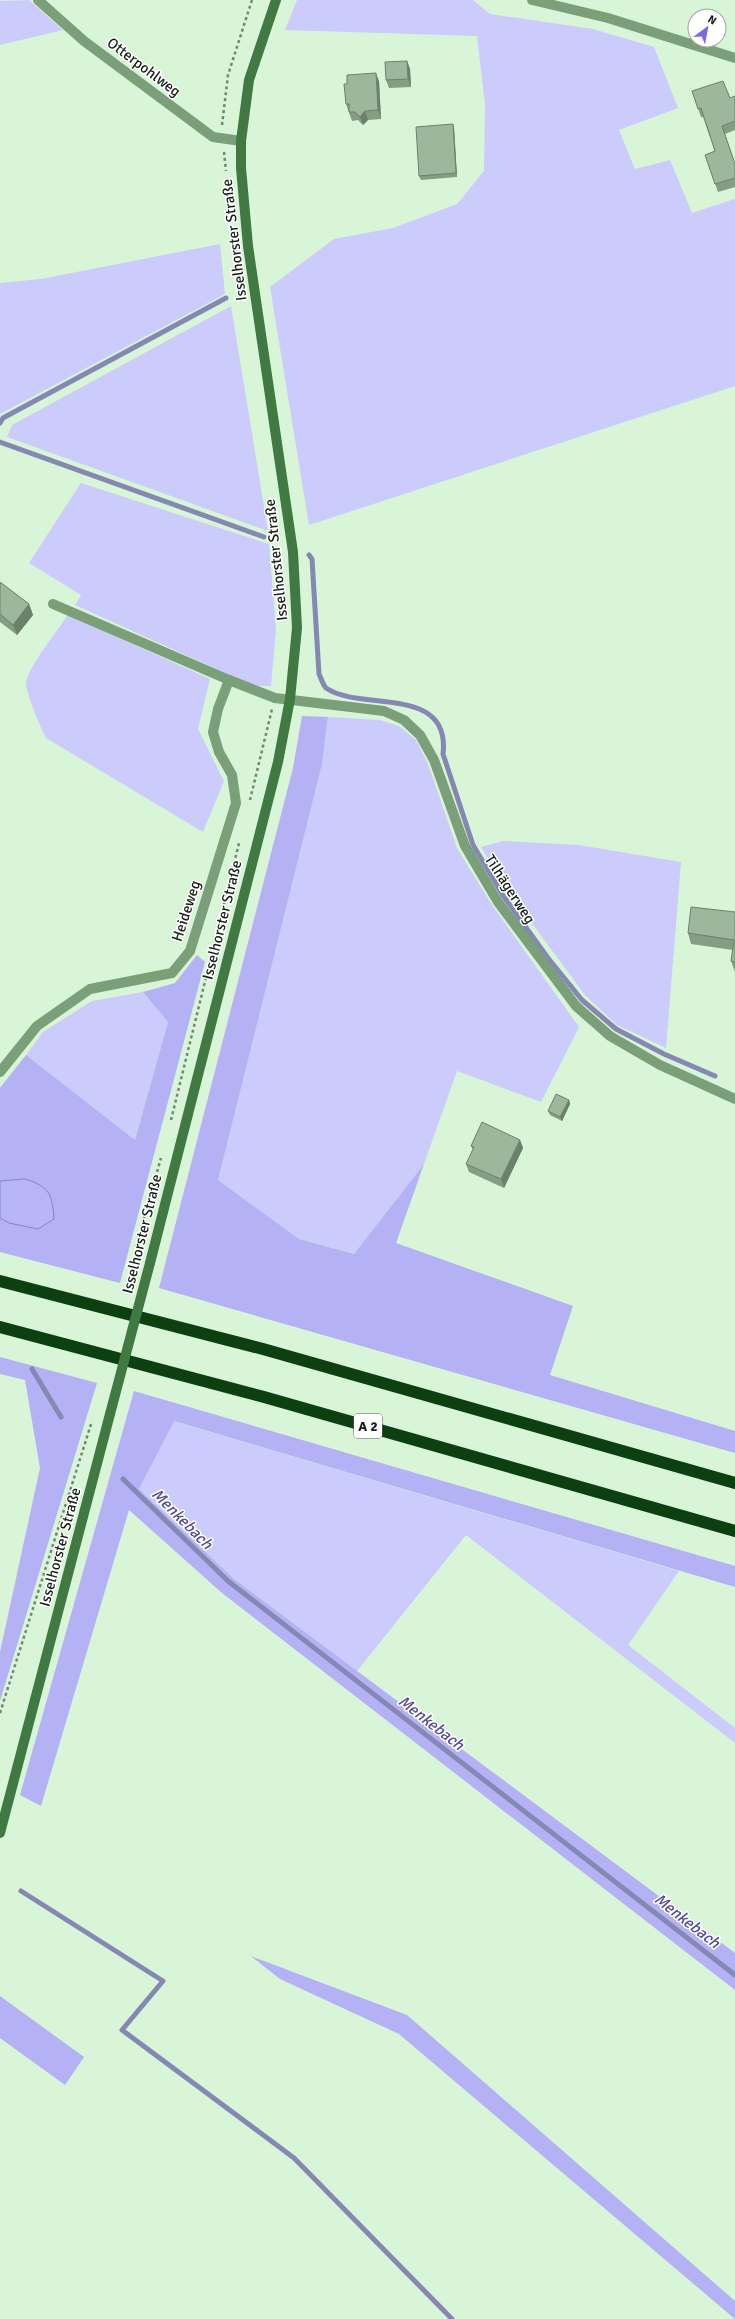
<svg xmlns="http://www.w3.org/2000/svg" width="735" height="2319" font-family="Signika,sans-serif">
  <rect width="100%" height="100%" fill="#d8f5d7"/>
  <g fill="#cbcbfc">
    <path d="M29,0L63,30L0,45V1Z"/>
    <path d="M297,0H473L490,14L593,29L654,47L678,108L619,130L635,169L670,160L692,213L735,199V386L309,525L270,287L334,239L393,228L457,204L484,171L485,105L477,36L285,30Z"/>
    <path d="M220,244L225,294L0,414V283L41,279Z"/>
    <path d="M231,306L268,531L7,437L12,425Z"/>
    <path d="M81,483L269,544L276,630L271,686H254L75,605L81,595L29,563Z"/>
    <path d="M68,615L210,679L198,729L224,781L203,832L46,738C41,728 26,694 26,683C28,667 58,630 68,615Z"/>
    <path d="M328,717L380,720L399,726L416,740L428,764L457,848L492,905L579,1027L541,1102L457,1071L424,1164L354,1254L299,1239L218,1180L322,764Z"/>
    <path d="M503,841L579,845L681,862L666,1048L617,1025L585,995L508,891L481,847Z"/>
    <path d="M143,992L168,1022L135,1140L26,1055L43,1032L92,1001Z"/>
    <path d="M173,1421L679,1571L628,1645L735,1728V1743L466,1535L357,1671L234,1579L139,1489Z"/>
  </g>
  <g fill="#b4b1f4">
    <path d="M302,716L328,717L322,764L218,1180L299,1239L354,1254L424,1164L396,1243L573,1306L550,1375L735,1431V1453L159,1288L293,768Z"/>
    <path d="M197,955L205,962L120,1283L0,1252V1088L26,1055L135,1140L168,1022L143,992L175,983Z"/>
    <path d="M0,1357L97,1383L0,1701V1652L40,1468L25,1380L0,1374Z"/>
    <path d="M134,1391L735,1566V1587L174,1421L139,1489L234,1579L735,1953V1990L222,1593L129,1510L41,1806L20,1795Z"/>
    <path d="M251,1956L407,2015L735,2301V2319L399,2034L280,1979Z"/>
    <path d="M0,1996L84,2057L65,2085L0,2038Z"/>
  </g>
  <path fill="#b7b5f8" stroke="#8688b4" d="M25,1179C50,1187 52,1194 54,1219L38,1229L9,1223L0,1218V1181Z"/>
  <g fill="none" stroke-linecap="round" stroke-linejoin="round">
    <g stroke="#8688b4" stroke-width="5">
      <path d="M0,423L3,418L226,298"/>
      <path d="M0,442L264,537"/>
      <path d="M309,555L312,559L319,674C321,678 323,685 326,688C360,712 451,684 443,754L473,845L504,897L548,958L582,1000L616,1029L664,1054L715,1076"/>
      <path d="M32,1369L61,1417"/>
      <path d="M123,1479L228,1581L735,1975"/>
      <path d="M21,1891L163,1981L122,2030L294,2158L452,2319"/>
    </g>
    <g stroke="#738672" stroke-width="2.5" stroke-dasharray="3 3" stroke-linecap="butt">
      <path d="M222,125L228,75L252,0"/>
      <path d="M224,152L226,171"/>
      <path d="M250,800L272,709"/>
      <path d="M171,1120L239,843"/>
      <path d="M136,1259V1246L161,1158"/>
      <path d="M0,1713L92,1421"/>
    </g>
    <g stroke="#7a9f79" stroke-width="10">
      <path d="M38,0L84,41L213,137L241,141"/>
      <path d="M532,0L608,18L735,58"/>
      <path d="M53,604L229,680L275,698L384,711L404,720L420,735L434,760L465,846L498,902L576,1006L610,1036L660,1065L735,1099"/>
      <path d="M0,1072L37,1026L90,989L172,973L190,951L236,803L232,775L219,752L213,732L218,709L229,680"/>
    </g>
    <g stroke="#407941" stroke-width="10">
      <path d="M150,1263L278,762L290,699L297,628L293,552L248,246L241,168V141L249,80L276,0"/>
      <path d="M0,1833L110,1414"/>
    </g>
    <g stroke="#0d4011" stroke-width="12">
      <path d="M0,1281L263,1349L735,1483"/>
      <path d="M0,1327L264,1397L735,1531"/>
    </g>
    <path stroke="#407941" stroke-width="10" d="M110,1414L150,1263"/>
  </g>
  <g fill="#869d85">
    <path d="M407,61L410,69L411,87L389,88L386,80Z"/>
    <path d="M379,81L381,119L368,120L363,125L358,120L352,121L346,104Z"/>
    <path d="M692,91L730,98L735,96V130L725,134L735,164V187L718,192L705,155L715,151L703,117H701Z"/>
    <path d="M453,124L454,128L457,177L421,180L419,176Z"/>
    <path d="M0,582L29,604L33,615L17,635L0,622Z"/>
    <path d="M735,912V972L731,961L733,950L691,944L688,933Z"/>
    <path d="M569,1100L570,1104L562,1121L550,1115L548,1111Z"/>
    <path d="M520,1140L523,1148L504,1188L469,1172L466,1164L473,1150L471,1146Z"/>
  </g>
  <g fill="#6d806c">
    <path d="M407,61L410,69L411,87L408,79Z"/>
    <path d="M376,73L379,81L381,119L378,110Z"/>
    <path d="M365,111L368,120L363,125L360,117Z"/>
    <path d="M453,124L454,128L457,177L456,173Z"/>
    <path d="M29,604L33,615L17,635L13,625Z"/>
    <path d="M569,1100L570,1104L562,1121L560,1117Z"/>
    <path d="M520,1140L523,1148L504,1188L501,1179Z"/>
  </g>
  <g fill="#9cb79b" stroke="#6d806c">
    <path d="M407,61L408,79L386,80L385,62Z"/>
    <path d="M376,73L378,110L365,111L360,117L355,112H349V104H346L344,84H347V75Z"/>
    <path d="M723,81L730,98L735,96V121L722,126L735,164V178L715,184L705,155L715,151L701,108L698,109L692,91Z"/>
    <path d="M453,124L456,173L419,176L416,127Z"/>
    <path d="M0,582L29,604L13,625L0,614Z"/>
    <path d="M691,907L735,912V962L731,961L734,940L688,933Z"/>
    <path d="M556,1094L569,1100L560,1117L548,1111Z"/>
    <path d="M482,1122L520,1140L501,1179L466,1164L474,1147L471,1146Z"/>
  </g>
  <g text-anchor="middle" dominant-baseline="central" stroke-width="3" stroke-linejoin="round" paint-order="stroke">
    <rect fill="#fff" stroke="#5b625b" stroke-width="1" x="354" y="1414" width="28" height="24" rx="3"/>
    <g font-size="14" font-weight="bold" fill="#151f15">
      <text x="368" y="1426">A 2</text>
    </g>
    <g font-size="15" fill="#151f15" stroke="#fff">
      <text transform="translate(144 67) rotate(37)">Otterpohlweg</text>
      <text transform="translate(234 240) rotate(-97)">Isselhorster Straße</text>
      <text transform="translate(276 560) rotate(-96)">Isselhorster Straße</text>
      <text transform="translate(510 889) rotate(57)">Tilhägerweg</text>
      <text transform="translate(186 911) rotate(-72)">Heideweg</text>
      <text transform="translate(222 920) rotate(-76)">Isselhorster Straße</text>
      <text transform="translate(142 1234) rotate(-76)">Isselhorster Straße</text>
      <text transform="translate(60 1547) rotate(-75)">Isselhorster Straße</text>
    </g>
    <g font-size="16" font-style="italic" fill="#534a99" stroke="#fff">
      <text transform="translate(182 1519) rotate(45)">Menkebach</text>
      <text transform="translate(431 1723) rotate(38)">Menkebach</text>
      <text transform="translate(687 1921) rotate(38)">Menkebach</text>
    </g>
  </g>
  <g transform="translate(707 28) rotate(32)"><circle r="19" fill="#ffffff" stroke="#a1a5a1"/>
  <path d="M0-3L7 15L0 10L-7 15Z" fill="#7969e4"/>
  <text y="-6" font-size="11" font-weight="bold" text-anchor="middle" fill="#151f15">N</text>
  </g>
</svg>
